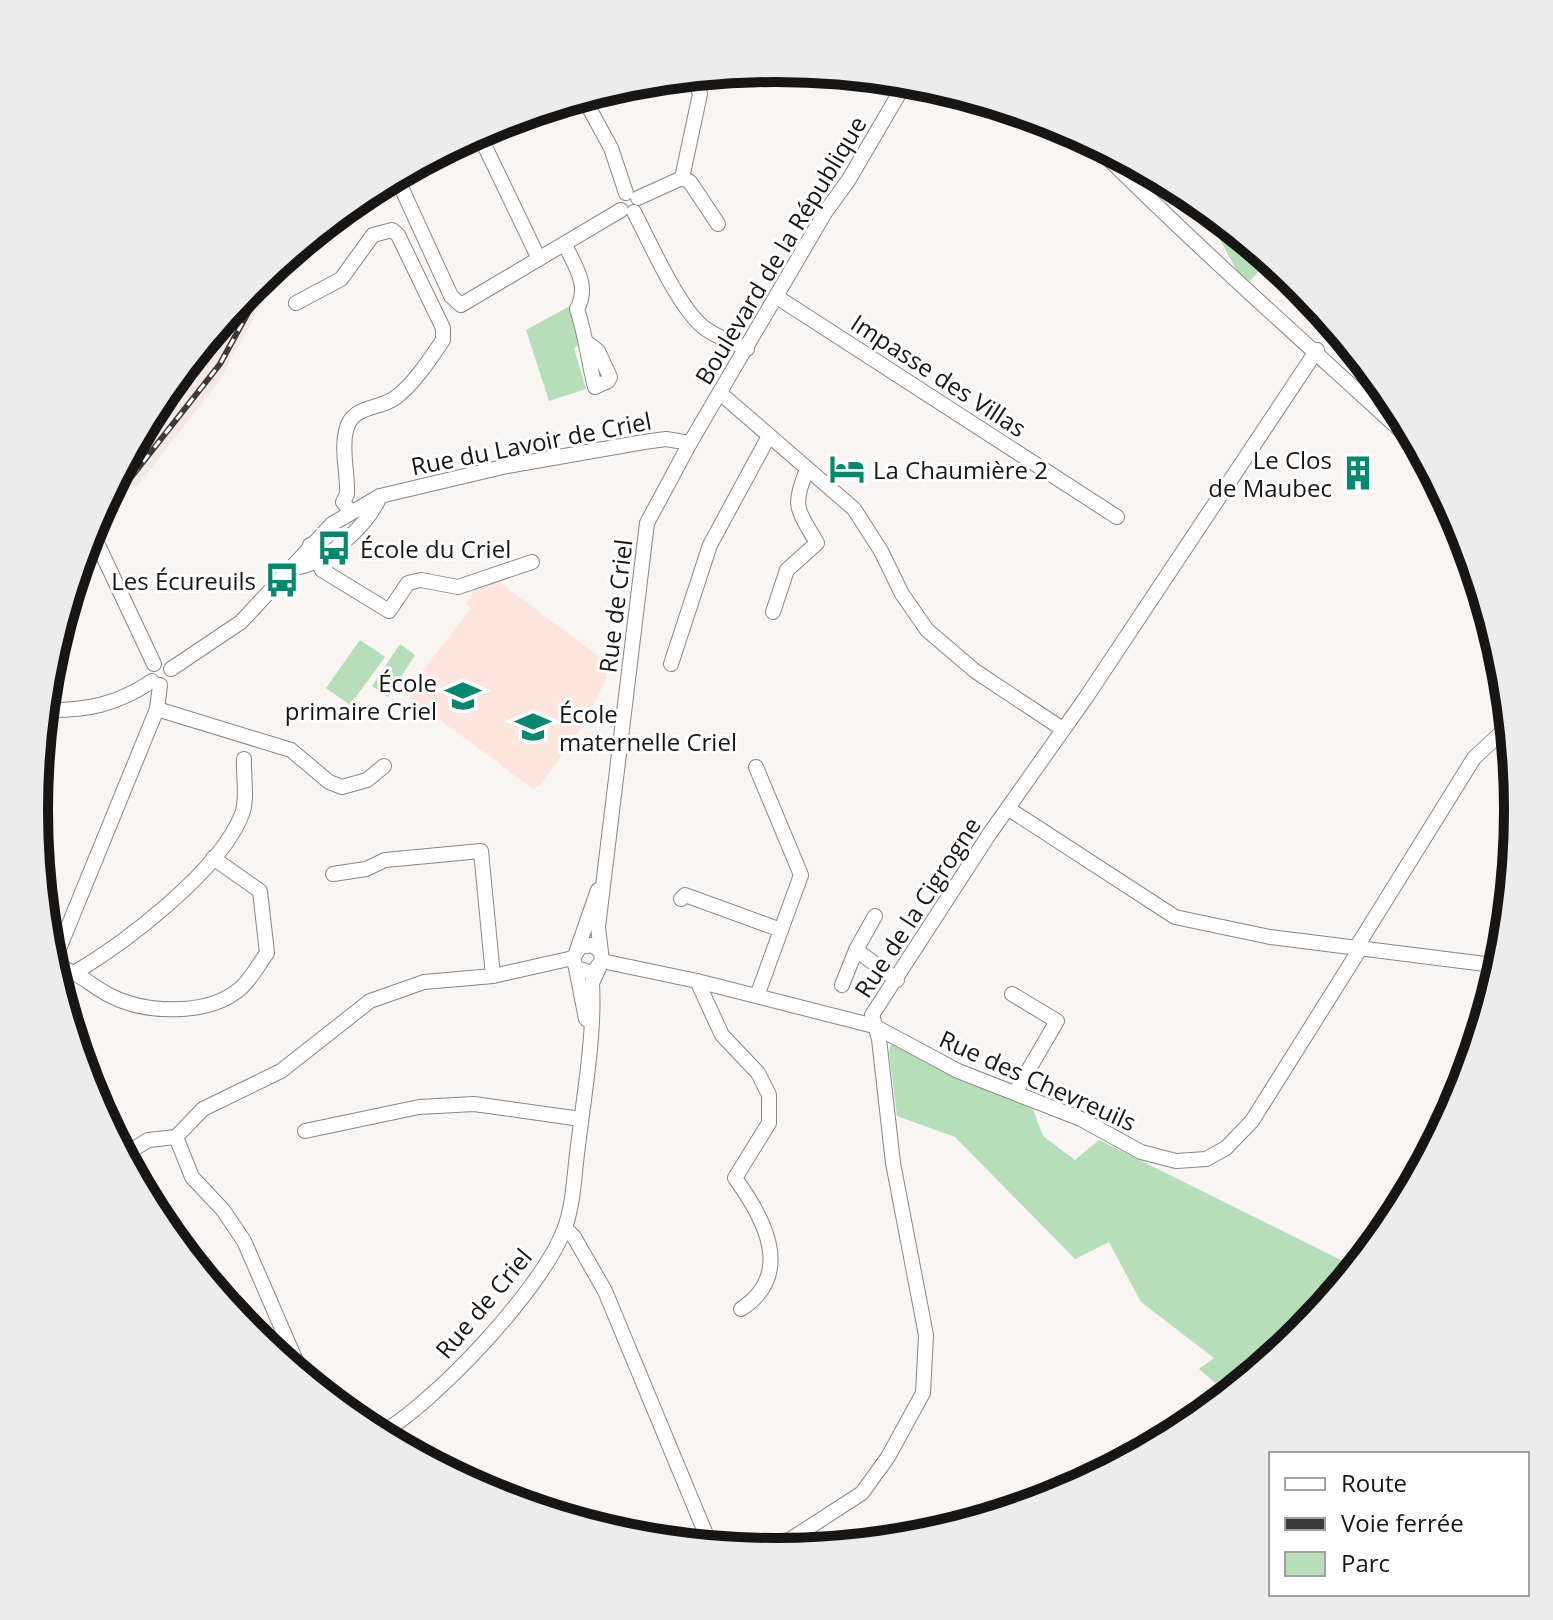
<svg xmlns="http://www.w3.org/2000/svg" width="1553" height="1620" font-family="'Open Sans',sans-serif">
  <rect width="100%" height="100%" fill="#f8f5f3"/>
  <path fill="#f4e9e3" d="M290,253L219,381L135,489L118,474L139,436L252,285Z"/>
  <path fill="#fee5dd" d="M495,579L606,662V679L585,723L541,784L533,789L405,694L471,608L466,603L478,585Z"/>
  <g fill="#b5deb9">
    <path d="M1142,167L1189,193L1270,259L1245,286L1209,219L1188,198L1169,195Z"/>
    <path d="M570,306L583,343L574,348L586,389L549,401L526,330Z"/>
    <path d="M360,640L385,657L350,705L326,688Z"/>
    <path d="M400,644L415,655L388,697L372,686Z"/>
    <path d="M891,1044L1032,1107L1043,1136L1075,1160L1099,1140L1357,1268L1301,1335L1229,1395L1199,1369L1214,1358L1141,1302L1109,1242L1075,1259L955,1137L897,1116L889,1052Z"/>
    <path d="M1450,1090L1457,1105L1393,1224L1442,1091Z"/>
  </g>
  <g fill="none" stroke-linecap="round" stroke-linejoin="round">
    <g stroke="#8a8785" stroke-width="16">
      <g id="minor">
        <path d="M583,97L611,148L626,193"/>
        <path d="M478,132L539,259"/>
        <path d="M1090,140C1196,247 1310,347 1421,449"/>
        <path d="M396,176L451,296L461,305L621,210"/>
        <path d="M682,178L690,182L718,224"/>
        <path d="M638,198L682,178L700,94L693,76"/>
        <path d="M634,212C651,244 676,303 702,326C716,338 732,341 747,349"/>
        <path d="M565,245C575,266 590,286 577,309C586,336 588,360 595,387L608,381L610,377L598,351L589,344"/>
        <path d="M777,297L1117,517"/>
        <path d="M296,303L341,279L373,235L392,230L398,235L443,328V340C430,359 414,384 395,398C378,410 351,405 346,431C341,450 348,474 347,494L343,502L350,511"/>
        <path d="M720,393L854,509L881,551L902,594L927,630L975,671L1061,728"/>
        <path d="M90,528L154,664"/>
        <path d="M310,545L322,570L389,611L408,583L421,580L458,587L532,562"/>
        <path d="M293,568C325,565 369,524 380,496"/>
        <path d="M773,612L787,570L817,543C798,510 791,507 807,470"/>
        <path d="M671,664L710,545L769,436"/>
        <path d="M171,669L241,622L332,524L380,496L507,466L644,442L666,439L690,443"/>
        <path d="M157,709L291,750L329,782L342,787L367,780L384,766"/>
        <path d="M44,710C85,711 117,705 152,681"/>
        <path d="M756,767L801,875L757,996"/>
        <path d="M1009,809L1175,917L1270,937L1501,966"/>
        <path d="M333,874L366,869L385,860L481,851L493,976"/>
        <path d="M681,899L685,895L781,930"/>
        <path d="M1356,948L1474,758L1502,732"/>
        <path d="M577,950L598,890"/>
        <path d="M599,950L592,945L580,947L573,958L576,968L592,973L602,961L598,927L647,523L690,443L826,211L848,181L907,80"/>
        <path d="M856,950L897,980"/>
        <path d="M602,961L697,981L874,1026L958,1071L1081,1119L1141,1152L1176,1161L1206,1159L1226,1148L1252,1121L1360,949"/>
        <path d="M53,963L74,973C125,943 221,870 242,814C248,799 243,775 244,759"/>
        <path d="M52,966L157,709L160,685"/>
        <path d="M576,968L586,1019"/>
        <path d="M74,973C87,980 98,990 111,996C147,1014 209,1016 241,988C251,979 259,964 267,953L260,891L213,858"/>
        <path d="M697,981L722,1035L758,1073L769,1095V1123L735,1178C764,1218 795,1274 741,1309"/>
        <path d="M842,985L856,950L875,916"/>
        <path d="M1012,994L1057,1021L1015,1093"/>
        <path d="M305,1131L419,1107L474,1104L581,1119"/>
        <path d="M176,1137L192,1177L223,1210L244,1241L303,1377"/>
        <path d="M123,1156L148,1140L176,1137L203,1109L281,1071L370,1001L424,982L493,976L573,958"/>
        <path d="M565,1228L574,1237L605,1291L710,1544L719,1547"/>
        <path d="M378,1435C433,1405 542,1289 564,1230C574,1204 574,1174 578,1146C584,1095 595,1034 592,983L599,968"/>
        <path d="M760,1551L791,1539L862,1493L888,1457L923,1393L926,1335L893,1163L879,1039L872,1015L990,833L1085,699L1317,350"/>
      </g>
    </g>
    <use href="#minor" stroke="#fff" stroke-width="14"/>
    <g stroke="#3c3a39" stroke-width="6">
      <path id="rail" d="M132,476L220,364L273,267"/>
    </g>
    <use href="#rail" stroke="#fff" stroke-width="3" stroke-dasharray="9" stroke-linecap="butt"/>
  </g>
  <defs>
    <g id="hotel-bare" transform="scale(2.76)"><path d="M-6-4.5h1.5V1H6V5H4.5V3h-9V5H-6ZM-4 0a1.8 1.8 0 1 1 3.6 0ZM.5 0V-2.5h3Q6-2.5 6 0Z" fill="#04896e" stroke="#fff" stroke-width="2.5" paint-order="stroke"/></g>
    <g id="building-bare" transform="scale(2.76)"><path d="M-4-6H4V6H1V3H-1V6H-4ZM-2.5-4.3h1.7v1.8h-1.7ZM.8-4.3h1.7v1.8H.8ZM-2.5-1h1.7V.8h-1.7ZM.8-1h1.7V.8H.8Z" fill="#04896e" stroke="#fff" stroke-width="2.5" paint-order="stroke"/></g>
    <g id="bus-bare" transform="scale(2.76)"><path d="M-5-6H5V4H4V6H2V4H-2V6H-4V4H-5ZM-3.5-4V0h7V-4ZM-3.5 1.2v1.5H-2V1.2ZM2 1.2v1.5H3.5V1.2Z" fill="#04896e" stroke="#fff" stroke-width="2.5" paint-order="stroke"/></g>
    <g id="school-bare" transform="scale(2.76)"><path d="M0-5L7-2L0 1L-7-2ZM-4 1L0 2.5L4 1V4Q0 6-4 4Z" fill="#04896e" stroke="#fff" stroke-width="2.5" paint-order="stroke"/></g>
  </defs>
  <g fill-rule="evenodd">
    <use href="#hotel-bare" x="847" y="469"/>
    <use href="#building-bare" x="1358" y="473"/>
    <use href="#bus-bare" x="334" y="548"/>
    <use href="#bus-bare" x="282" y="580"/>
    <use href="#school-bare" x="463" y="696"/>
    <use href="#school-bare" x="533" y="727"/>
  </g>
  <g text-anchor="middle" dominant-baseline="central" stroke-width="6" stroke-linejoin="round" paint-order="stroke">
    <g font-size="24" fill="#171615" stroke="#fff">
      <text transform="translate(780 250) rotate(-59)">Boulevard de la République</text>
      <text transform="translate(939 375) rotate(33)">Impasse des Villas</text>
      <text transform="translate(531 443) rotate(-11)">Rue du Lavoir de Criel</text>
      <text transform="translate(615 606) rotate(-83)">Rue de Criel</text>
      <text transform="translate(917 907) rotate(-57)">Rue de la Cigrogne</text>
      <text transform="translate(1038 1080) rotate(24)">Rue des Chevreuils</text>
      <text transform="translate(483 1303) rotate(-50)">Rue de Criel</text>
    </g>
    <g font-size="24" fill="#171615" stroke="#fff" text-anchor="end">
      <text x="1332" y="459">Le Clos<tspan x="1332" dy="28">de Maubec</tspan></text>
      <text x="873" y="469" text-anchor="start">La Chaumière 2</text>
      <text x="360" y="548" text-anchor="start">École du Criel</text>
      <text x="256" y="580">Les Écureuils</text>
      <text x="437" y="682">École<tspan x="437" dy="28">primaire Criel</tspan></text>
      <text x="559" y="713" text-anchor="start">École<tspan x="559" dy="28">maternelle Criel</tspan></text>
    </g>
  </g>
  <path d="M0 0H1553V1620H0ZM48 810a728 728 0 1 1 1456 0a728 728 0 1 1-1456 0Z" fill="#ececec" fill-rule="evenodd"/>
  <path fill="none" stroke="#171615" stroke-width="10" d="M48 810a728 728 0 1 1 1456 0a728 728 0 1 1-1456 0Z"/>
  <rect x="1269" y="1452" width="260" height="144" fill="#ffffff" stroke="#a2a2a1" stroke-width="2"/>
  <rect x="1285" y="1478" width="40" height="12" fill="#ffffff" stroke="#a2a2a1" stroke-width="2"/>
  <text x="1341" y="1492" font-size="24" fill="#171615">Route</text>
  <rect x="1285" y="1518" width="40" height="12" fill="#3c3a39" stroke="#a2a2a1" stroke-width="2"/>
  <text x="1341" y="1532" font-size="24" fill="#171615">Voie ferrée</text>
  <rect x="1285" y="1552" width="40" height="24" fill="#b5deb9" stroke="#a2a2a1" stroke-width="2"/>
  <text x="1341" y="1572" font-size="24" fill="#171615">Parc</text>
</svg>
